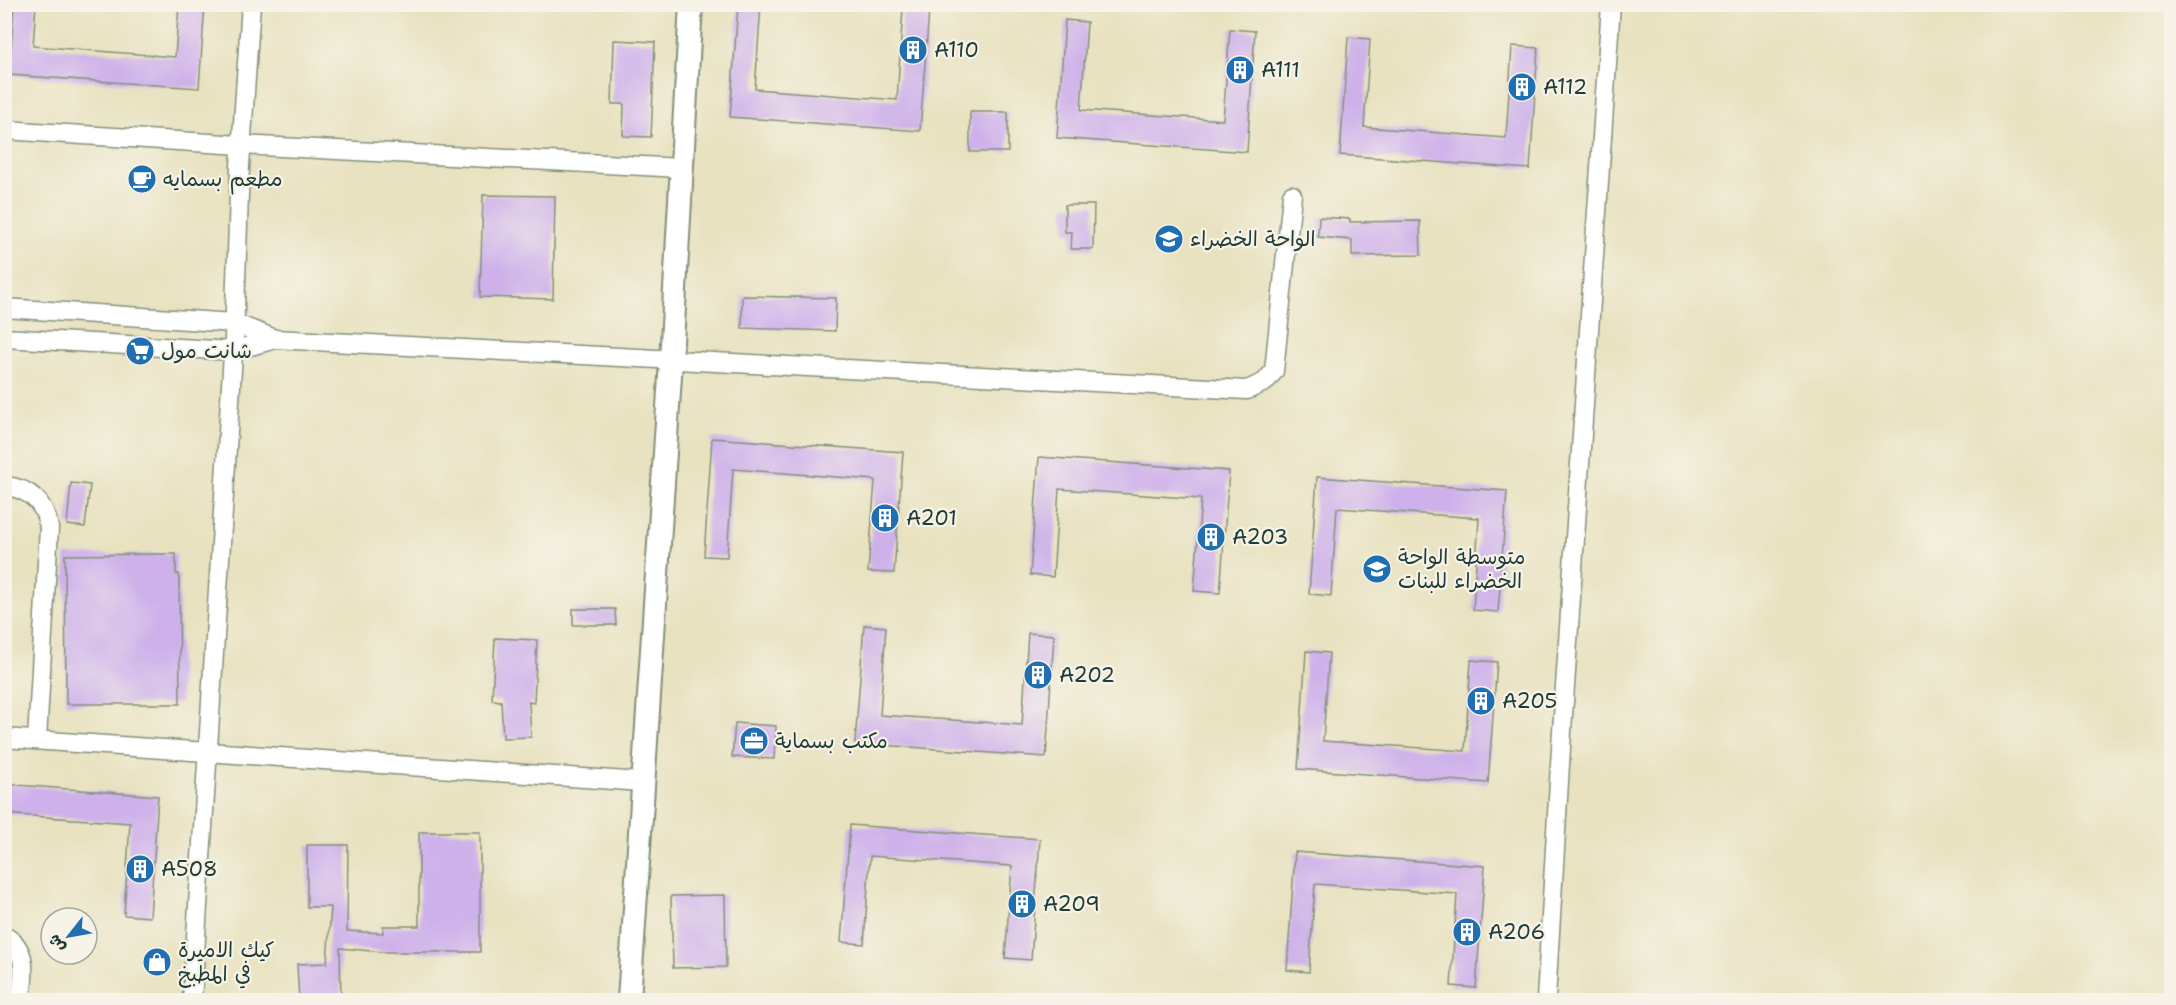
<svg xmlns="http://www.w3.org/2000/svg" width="2176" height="1005" font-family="'Shantell Sans','Playpen Sans Arabic',sans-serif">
  <rect width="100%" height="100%" fill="#f7f3e8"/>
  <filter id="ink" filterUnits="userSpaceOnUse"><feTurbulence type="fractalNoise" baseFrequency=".0167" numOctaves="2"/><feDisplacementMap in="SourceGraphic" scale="12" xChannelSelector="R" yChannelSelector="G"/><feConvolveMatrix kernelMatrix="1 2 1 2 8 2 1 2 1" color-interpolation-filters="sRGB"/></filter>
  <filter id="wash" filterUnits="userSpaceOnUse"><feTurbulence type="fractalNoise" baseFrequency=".008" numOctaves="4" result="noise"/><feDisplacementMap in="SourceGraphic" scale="24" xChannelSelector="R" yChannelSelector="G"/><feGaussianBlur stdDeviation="1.35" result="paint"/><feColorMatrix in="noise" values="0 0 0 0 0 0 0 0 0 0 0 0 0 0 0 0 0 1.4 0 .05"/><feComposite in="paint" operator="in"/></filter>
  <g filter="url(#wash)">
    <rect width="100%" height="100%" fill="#e8e2c0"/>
    <g id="blocks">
      <g fill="#ceb1ea">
        <path d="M14,4H36L33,46L175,57L179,4H205L199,88L9,75Z"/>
        <path d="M738,4H761L755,89L897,100L903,8L929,10L920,131L730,117Z"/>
        <path d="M1065,20L1087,22L1081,110L1223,120L1230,29L1255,31L1247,152L1057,138Z"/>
        <path d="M1348,37L1370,39L1364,127L1506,138L1512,46L1538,48L1530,169L1340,155Z"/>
        <path d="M614,40L655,42L651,137L623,136L624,104H612Z"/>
        <rect x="970" y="112" width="38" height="40"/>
        <path d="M483,195L555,196L553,299L480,297Z"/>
        <path d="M1065,205H1094L1093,249H1071L1072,232H1065Z"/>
        <path d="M1319,217L1350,219V222L1420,221L1421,255L1352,256V240L1318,237Z"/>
        <path d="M742,296L836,298L835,331L742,328Z"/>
        <path d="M712,438L903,452L894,573L868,572L875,480L733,469L727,557L704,556Z"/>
        <path d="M1039,457L1229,471L1220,593L1194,591L1201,499L1059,489L1053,577L1030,575Z"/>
        <path d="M1317,477L1507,491L1498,612L1473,610L1479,518L1337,508L1331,596L1309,594Z"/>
        <path d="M71,483L90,485L85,527L67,525Z"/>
        <path d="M159,554H176V574H179L180,704H66L65,555Z"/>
        <path d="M573,609H615L616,625H573Z"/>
        <path d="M864,625L886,627L880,715L1022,725L1028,633L1054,635L1046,757L855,743Z"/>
        <path d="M495,638L537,640L534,703L529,702L531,737L503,738L501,701L492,700Z"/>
        <path d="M1306,651L1329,653L1323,741L1465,751L1471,660L1497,662L1488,783L1298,769Z"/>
        <path d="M735,723L776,726L774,759L732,757Z"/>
        <path d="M4,784L158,796L150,917L124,915L130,823L4,814Z"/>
        <path d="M850,825L1040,839L1031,960L1005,958L1012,866L870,856L864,944L841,942Z"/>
        <path d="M419,832H480V952H383L340,948L341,1000H299L297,964L327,963L331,907H307V845H348L347,931L383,933V926H419Z"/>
        <path d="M1295,852L1485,866L1476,988L1451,986L1457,894L1315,884L1309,972L1287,970Z"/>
        <path d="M725,895L726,967L673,968L671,896Z"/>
      </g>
    </g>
  </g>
  <g filter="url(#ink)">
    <use href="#blocks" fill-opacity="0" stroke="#84907a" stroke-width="1.5"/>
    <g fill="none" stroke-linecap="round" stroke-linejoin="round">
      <g stroke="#84907a" stroke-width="21">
        <g id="minor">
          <path d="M4,130L241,145L681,168"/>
          <path d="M4,308L234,323L275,339L1247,390L1265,382L1274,371L1292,195"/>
          <path d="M4,338L233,351L275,339"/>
          <path d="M4,486C30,488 45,503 49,528L37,740"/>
          <path d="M4,738L642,782"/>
          <path d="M4,936C30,949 23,977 21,1000"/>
          <path d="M192,1000L234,338L240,166L251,4"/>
          <path d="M1546,1000L1562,731L1611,4"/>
        </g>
      </g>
      <g stroke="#84907a" stroke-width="26">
        <path id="tertiary" d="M629,1000L671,361L691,4"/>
      </g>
      <use href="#minor" stroke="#fff" stroke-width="18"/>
      <use href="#tertiary" stroke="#fff" stroke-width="22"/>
    </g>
  </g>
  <defs>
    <g id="building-disc" transform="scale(1.5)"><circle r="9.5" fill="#1f6fb2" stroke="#f7f3e8"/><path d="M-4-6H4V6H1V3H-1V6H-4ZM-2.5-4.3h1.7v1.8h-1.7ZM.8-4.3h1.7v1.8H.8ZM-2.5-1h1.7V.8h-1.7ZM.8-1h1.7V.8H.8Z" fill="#fff"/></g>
    <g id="cafe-disc" transform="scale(1.5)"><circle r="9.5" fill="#1f6fb2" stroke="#f7f3e8"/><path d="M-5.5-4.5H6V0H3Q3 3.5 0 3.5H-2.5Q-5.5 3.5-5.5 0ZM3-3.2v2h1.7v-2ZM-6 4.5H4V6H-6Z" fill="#fff"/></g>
    <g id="school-disc" transform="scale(1.5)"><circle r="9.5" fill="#1f6fb2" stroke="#f7f3e8"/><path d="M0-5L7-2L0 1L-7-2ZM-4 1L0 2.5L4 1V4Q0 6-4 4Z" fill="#fff"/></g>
    <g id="supermarket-disc" transform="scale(1.5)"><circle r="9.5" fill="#1f6fb2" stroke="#f7f3e8"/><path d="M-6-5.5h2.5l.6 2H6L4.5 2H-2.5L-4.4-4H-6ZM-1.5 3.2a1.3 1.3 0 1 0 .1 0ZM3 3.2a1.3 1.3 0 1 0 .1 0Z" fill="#fff"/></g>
    <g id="office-disc" transform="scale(1.5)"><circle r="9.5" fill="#1f6fb2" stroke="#f7f3e8"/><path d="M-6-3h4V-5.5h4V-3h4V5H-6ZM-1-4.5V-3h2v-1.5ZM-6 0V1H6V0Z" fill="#fff"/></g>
    <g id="shop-disc" transform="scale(1.5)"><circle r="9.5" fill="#1f6fb2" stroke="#f7f3e8"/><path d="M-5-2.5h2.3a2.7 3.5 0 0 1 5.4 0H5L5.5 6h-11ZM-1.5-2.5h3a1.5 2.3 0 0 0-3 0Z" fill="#fff"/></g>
  </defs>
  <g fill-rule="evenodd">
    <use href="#building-disc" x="913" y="50"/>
    <use href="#building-disc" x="1240" y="70"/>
    <use href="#building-disc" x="1522" y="87"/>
    <use href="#cafe-disc" x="142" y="179"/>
    <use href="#school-disc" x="1169" y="239"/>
    <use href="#supermarket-disc" x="140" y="351"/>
    <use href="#building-disc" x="885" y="518"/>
    <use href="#building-disc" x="1211" y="537"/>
    <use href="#school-disc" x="1377" y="569"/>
    <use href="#building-disc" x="1038" y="675"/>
    <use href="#building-disc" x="1481" y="701"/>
    <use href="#office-disc" x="754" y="741"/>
    <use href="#building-disc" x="140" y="869"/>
    <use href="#building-disc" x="1022" y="904"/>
    <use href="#building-disc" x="1467" y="932"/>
    <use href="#shop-disc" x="157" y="962"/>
  </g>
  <g text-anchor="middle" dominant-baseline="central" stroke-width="4.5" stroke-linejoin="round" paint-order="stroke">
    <g font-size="21" fill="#1f3d34" stroke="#f7f3e8" text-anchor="start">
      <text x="934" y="50">A110</text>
      <text x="1261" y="70">A111</text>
      <text x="1543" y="87">A112</text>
      <text x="163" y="179">مطعم بسمايه</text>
      <text x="1190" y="239">الواحة الخضراء</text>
      <text x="161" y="351">شانت مول</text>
      <text x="906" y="518">A201</text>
      <text x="1232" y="537">A203</text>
      <text x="1398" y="557">متوسطة الواحة<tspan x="1398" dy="24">الخضراء للبنات</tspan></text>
      <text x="1059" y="675">A202</text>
      <text x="1502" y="701">A205</text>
      <text x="775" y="741">مكتب بسماية</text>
      <text x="161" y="869">A508</text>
      <text x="1043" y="904">A209</text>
      <text x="1488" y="932">A206</text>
      <text x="178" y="950">كيك الاميرة<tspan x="178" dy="24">في المطبخ</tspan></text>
    </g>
  </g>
  <rect width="2176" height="1005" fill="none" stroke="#f7f3e8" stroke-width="24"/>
  <g transform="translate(69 936) rotate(239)"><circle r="28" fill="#f7f3e8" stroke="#a1aaa0" stroke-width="1.5"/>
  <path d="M0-4.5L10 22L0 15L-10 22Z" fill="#1f6fb2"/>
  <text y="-9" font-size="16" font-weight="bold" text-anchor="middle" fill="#1f3d34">ش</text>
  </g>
</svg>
